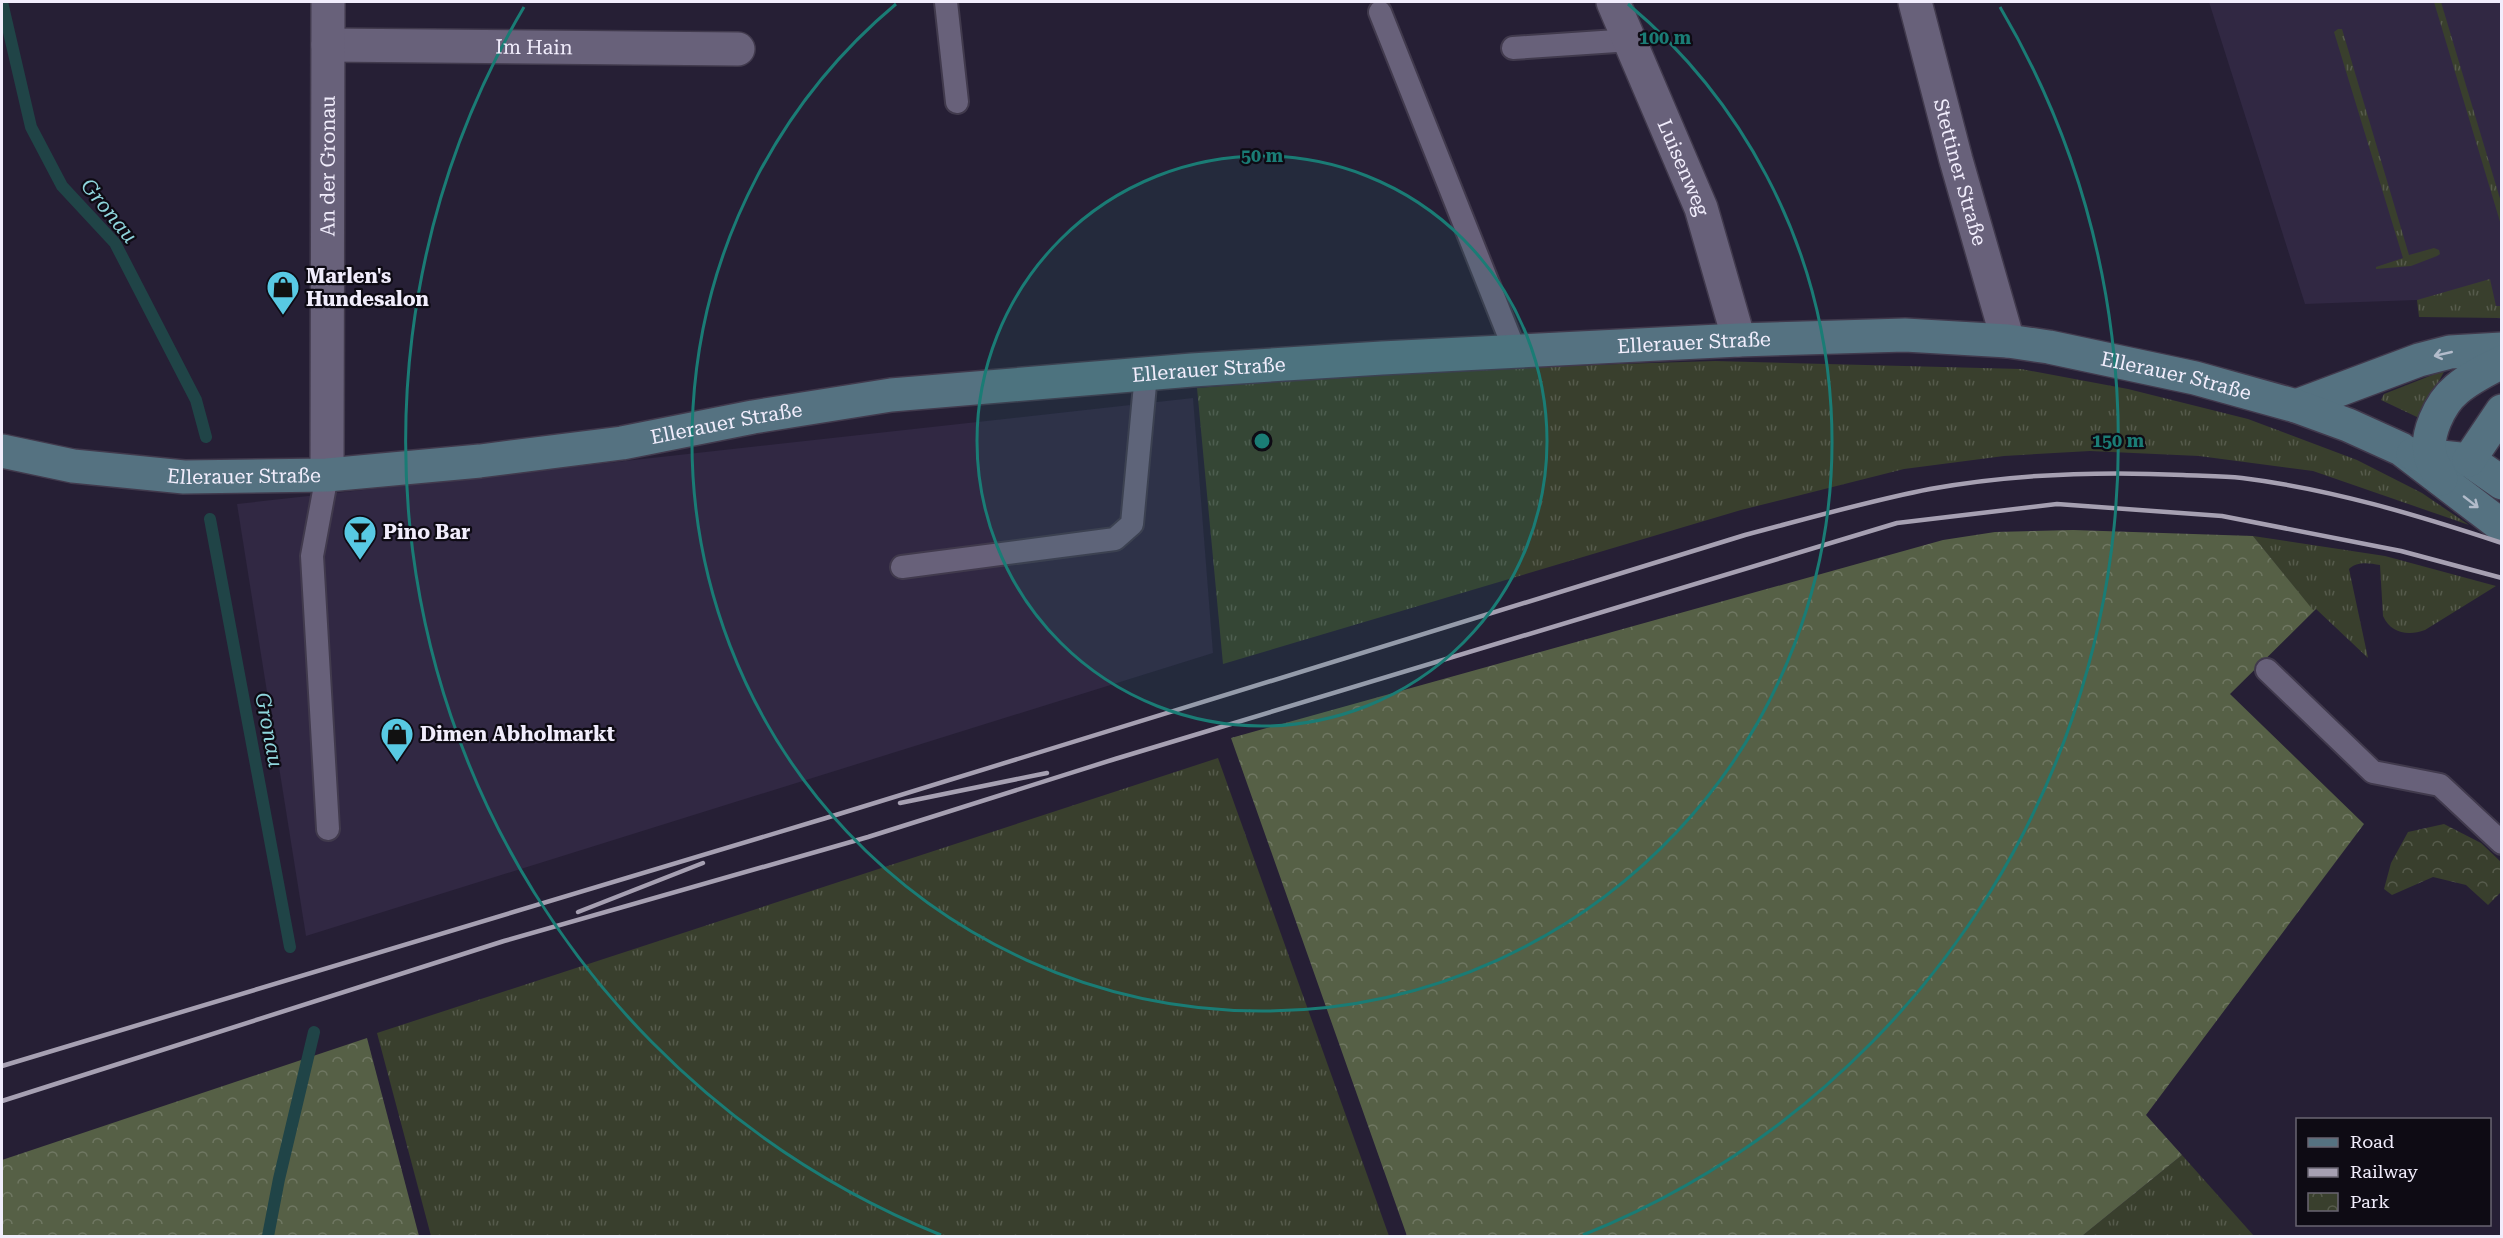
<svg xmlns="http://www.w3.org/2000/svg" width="2503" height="1238" font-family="'Roboto Serif',serif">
  <defs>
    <pattern id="grass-tufts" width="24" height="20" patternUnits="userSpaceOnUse" patternTransform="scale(1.5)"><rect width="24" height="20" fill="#393f2d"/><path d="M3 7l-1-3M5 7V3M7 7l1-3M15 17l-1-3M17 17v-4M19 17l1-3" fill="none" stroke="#565b4c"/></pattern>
    <pattern id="forest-crowns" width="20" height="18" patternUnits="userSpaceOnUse" patternTransform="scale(1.5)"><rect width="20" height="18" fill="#566046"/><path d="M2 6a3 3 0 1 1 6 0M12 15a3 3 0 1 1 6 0" fill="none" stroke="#6f7762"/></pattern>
    <pattern id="park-crowns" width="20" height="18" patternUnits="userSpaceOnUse" patternTransform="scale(1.5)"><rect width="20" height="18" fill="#393f2d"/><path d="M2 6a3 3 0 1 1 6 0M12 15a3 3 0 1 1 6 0" fill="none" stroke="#565b4c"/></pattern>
  </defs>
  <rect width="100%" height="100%" fill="#261f35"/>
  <g fill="#312843">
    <path d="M2209,2H2501V319L2417,300L2305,304Z"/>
    <path d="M1193,398L1213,653L306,936L237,504Z"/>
  </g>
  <g fill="url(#grass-tufts)">
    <path d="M2434,2H2441L2501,202V225Z"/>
    <path d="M2338,29H2342L2409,255L2434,248L2439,250L2440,254L2437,256L2411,266L2376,269V267L2403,258L2334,32Z"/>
    <path d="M2490,279L2496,306H2501V318L2419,317L2417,300Z"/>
    <path d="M1715,361L2021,369L2128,389L2248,419L2357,460L2422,493L2469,525L2313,471L2199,456L2090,451L2004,456L1904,469L1741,510L1223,664L1197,388C1369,373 1542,366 1715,361Z"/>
    <path d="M2445,370L2419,418L2381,400L2384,394Z"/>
    <path d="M2253,536L2385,556L2496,586L2425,630C2409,636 2391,634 2383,616L2380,565C2369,563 2357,561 2349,569L2368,658L2316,609L2313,611Z"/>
    <path d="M1218,758L1389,1236H431L377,1033Z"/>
    <path d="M2182,1155L2254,1236H2082Z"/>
  </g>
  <g fill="url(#forest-crowns)">
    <path d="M2073,530L2253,536L2313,610L2316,609L2230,694L2364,824L2146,1115L2182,1155L2082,1236H1407L1231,738L1943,540L1995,532Z"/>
    <path d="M367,1038L419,1236H2V1160Z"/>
  </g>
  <path fill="url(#park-crowns)" d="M2444,824L2481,843L2501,862V892L2488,905L2466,885L2433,877L2392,895L2384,889L2391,863L2408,832Z"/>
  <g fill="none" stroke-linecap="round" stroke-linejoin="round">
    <g stroke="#204447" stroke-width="12">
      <path d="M2,2L31,127L62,186L115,243L196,400L206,437"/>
      <path d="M210,519L290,947"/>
      <path d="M268,1236L279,1179L314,1032"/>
    </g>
    <g stroke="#413a4d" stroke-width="26">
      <g id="lane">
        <path d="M946,2L957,102"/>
        <path d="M1380,12L1515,351"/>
        <path d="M1513,48L1631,40"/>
        <path d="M327,475L312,556L328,829"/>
        <path d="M902,567L1115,539L1132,524L1146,374"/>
        <path d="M2267,670L2373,772L2440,785L2502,843"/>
      </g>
    </g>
    <g stroke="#413a4d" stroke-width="36">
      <g id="street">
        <path id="s1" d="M1613,2L1701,208L1739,340"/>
        <path id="s2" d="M1915,2L1956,160L2008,341"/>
        <path id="s3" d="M328,45L738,49"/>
        <path id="s4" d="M327,475L328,2"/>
      </g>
    </g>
    <g stroke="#413a4d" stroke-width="36">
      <g id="secondary">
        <path d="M2296,406L2419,360L2450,352L2502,349"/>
        <path id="s5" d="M2,451L73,466L184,477L327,475L480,461L622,443L753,417L891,395L1192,370L1382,358L1739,340L1905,335L2008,341L2049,347L2195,378L2296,406L2348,425L2401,449L2502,526"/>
        <path d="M2413,454L2469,460L2502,483"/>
        <path d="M2469,460L2502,411"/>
        <path d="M2441,479C2438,472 2433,465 2431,458C2424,436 2440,403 2457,389C2470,378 2486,370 2502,362"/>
      </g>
    </g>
    <use href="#lane" stroke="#68617a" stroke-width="22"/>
    <use href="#street" stroke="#68617a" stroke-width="33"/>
    <use href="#secondary" stroke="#557281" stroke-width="33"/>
    <g stroke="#a6a0b2" stroke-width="4.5">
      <path d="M900,803L1047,773"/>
      <path d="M578,912L703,863"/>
      <path d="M2,1066L826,818L1745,535C1806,519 1868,501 1930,489C2013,474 2099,471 2183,475C2203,476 2223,476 2242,478C2331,489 2417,515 2502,543"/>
      <path d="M2,1101L504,941L868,837L1115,759L1897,523L2057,504L2222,516L2401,551L2502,578"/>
    </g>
  </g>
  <defs><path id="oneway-shaft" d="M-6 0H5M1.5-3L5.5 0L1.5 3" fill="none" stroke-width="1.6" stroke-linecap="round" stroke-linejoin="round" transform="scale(1.5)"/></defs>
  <g stroke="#b3bccb">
    <use href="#oneway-shaft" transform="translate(2443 354) rotate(167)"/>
    <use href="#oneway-shaft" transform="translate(2471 502) rotate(38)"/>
  </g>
  <circle cx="1262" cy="441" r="285" fill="#1a7c75" fill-opacity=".12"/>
  <g fill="none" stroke="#1a7c75" stroke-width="3">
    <circle cx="1262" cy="441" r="285"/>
    <path d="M1628 4A570 570 0 1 1 896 4"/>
    <path d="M941 1235A856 856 0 0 1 524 7M2000 7A856 856 0 0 1 1583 1235"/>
  </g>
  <defs>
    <g id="shop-pin" transform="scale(1.725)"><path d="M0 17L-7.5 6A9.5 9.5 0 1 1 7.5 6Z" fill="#58c9e3" stroke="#0e0b14"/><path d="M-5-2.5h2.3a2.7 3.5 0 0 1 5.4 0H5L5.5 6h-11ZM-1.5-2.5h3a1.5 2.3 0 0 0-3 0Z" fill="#111"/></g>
    <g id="bar-pin" transform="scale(1.725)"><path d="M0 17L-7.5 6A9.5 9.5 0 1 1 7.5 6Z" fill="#58c9e3" stroke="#0e0b14"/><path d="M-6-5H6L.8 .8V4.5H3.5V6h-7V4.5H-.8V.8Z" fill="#111"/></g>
  </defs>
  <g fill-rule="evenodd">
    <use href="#shop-pin" x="283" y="287"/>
    <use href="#bar-pin" x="360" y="532"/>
    <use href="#shop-pin" x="397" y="734"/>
  </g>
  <g text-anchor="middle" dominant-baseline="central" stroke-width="4.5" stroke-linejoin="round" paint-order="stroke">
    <g font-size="20" fill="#f1edfc" stroke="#0e0b14">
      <text stroke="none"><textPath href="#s3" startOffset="206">Im Hain</textPath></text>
      <text stroke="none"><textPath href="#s4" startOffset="309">An der Gronau</textPath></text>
      <text stroke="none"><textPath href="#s1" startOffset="180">Luisenweg</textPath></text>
      <text stroke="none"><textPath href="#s2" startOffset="176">Stettiner Straße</textPath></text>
      <text stroke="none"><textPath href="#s5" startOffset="1702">Ellerauer Straße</textPath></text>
      <text stroke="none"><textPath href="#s5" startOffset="1216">Ellerauer Straße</textPath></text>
      <text stroke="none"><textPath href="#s5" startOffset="2188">Ellerauer Straße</textPath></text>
      <text stroke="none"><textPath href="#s5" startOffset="730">Ellerauer Straße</textPath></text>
      <text stroke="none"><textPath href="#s5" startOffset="244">Ellerauer Straße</textPath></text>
    </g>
    <g font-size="20" font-weight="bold" fill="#f1edfc" stroke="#0e0b14" text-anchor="start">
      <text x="306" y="276">Marlen's<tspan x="306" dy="23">Hundesalon</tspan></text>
      <text x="383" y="532">Pino Bar</text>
      <text x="420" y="734">Dimen Abholmarkt</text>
    </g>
    <g font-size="21" font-style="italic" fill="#8ed5dc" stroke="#0e0b14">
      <text transform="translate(109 211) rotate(51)">Gronau</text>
      <text transform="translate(269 730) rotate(79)">Gronau</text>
    </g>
  </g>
  <circle cx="1262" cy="441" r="9" fill="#1a7c75" stroke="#0e0b14" stroke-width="3"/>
  <g font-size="18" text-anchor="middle" font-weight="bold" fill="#1a7c75" stroke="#0e0b14" stroke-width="4.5" stroke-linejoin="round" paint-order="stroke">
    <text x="1665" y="44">100 m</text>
    <text x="1262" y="162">50 m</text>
    <text x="2118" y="447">150 m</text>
  </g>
  <rect width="2503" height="1238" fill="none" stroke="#f1edfc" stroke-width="6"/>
  <rect x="2296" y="1118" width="195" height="108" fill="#0e0b14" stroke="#696571" stroke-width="1.5"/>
  <rect x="2308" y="1138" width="30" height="9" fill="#557281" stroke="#696571" stroke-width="1.5"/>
  <text x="2350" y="1148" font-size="18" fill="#f1edfc">Road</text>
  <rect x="2308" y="1168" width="30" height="9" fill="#a6a0b2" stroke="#696571" stroke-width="1.5"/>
  <text x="2350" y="1178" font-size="18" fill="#f1edfc">Railway</text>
  <rect x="2308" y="1193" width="30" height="18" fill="url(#park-crowns)" stroke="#696571" stroke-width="1.5"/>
  <text x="2350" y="1208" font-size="18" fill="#f1edfc">Park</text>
</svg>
